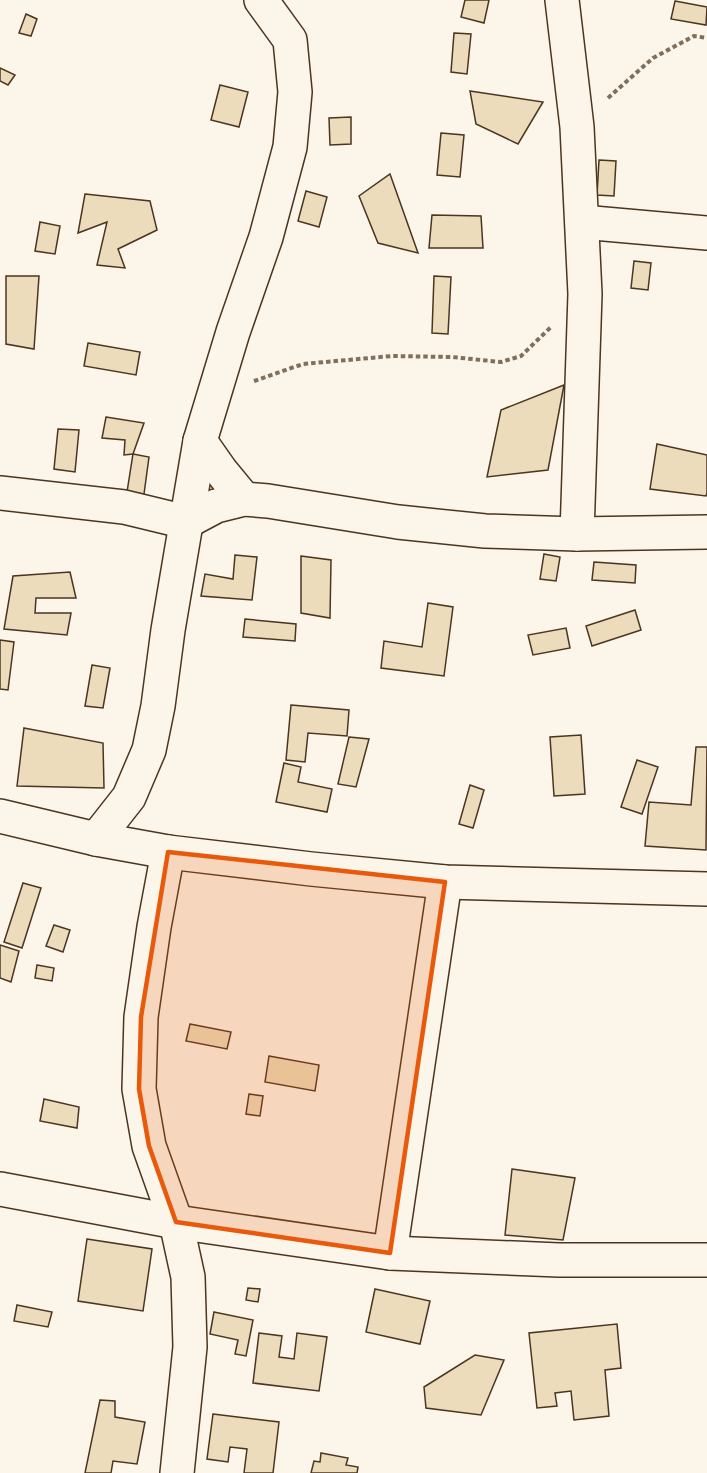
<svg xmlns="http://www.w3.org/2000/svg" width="707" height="1473" font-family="'Fira Sans Condensed',sans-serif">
  <rect width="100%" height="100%" fill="#fbf6e9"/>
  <g fill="#ecdcbc" stroke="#4a3520" stroke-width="1.5">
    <path d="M465,0H489L484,23L461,17Z"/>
    <path d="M675,1L707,7L706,25L671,19Z"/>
    <path d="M26,14L37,19L31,36L19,33Z"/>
    <path d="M454,33L471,34L467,74L451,72Z"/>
    <path d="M0,68L15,75L8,85L0,81Z"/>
    <path d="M220,85L248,92L239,127L211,120Z"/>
    <path d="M470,91L543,102L518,144L476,124Z"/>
    <path d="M351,117V144L330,145L329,118Z"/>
    <path d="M441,133L464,135L460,177L437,175Z"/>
    <path d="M599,160L616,161L614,196L597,195Z"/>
    <path d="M390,174L418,253L378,243L359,196Z"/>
    <path d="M306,191L327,197L319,227L298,221Z"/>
    <path d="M85,194L150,201L157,230L118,249L125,268L97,265L107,222L78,233Z"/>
    <path d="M432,215L481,216L483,248H429Z"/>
    <path d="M40,222L60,226L55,254L35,251Z"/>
    <path d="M634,261L651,263L648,290L631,288Z"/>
    <path d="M6,276H39L34,349L6,344Z"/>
    <path d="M434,276L451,277L448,334L432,333Z"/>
    <path d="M88,343L140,352L136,375L84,366Z"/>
    <path d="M564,385L548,470L487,477L501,410Z"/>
    <path d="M106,417L144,423L133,454L124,455L125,440L102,438Z"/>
    <path d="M58,429L79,430L75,472L54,469Z"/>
    <path d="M657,444L707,455V493L706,496L650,489Z"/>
    <path d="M133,454L149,457L144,494L127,492Z"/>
    <path d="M544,554L560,557L556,581L540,579Z"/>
    <path d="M235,555L257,557L252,600L201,596L205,574L233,579Z"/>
    <path d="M301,556L331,560L330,618L301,613Z"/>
    <path d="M594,562L636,565L635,583L592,580Z"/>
    <path d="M70,572L76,598H36L35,613H71L67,635L4,629L13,576Z"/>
    <path d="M428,603L453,607L444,676L381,668L384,641L422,647Z"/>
    <path d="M635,610L641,630L592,646L586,626Z"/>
    <path d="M245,619L296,624L295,641L243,637Z"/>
    <path d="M566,628L570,648L533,655L528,635Z"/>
    <path d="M0,640L14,642L8,690L0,689Z"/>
    <path d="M92,665L110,668L103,708L85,706Z"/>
    <path d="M291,705L349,710L347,736L308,733L305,762L286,760Z"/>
    <path d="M24,728L103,743L104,788L17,786Z"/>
    <path d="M581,735L585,794L554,796L550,737Z"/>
    <path d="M349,737L369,739L356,787L338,784Z"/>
    <path d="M696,747H707L706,850L645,846L649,802L691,805Z"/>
    <path d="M637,760L658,767L642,814L621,807Z"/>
    <path d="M284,763L301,767L298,782L332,789L327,812L276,802Z"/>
    <path d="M470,785L484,790L473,828L459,824Z"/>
    <path d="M23,883L41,888L22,948L4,942Z"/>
    <path d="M54,925L70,930L63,952L46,946Z"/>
    <path d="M0,945L19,951L11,982L0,978Z"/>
    <path d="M37,965L54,968L52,981L35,978Z"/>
    <path d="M190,1024L231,1032L227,1049L186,1041Z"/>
    <path d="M269,1056L319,1065L315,1091L265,1082Z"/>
    <path d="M249,1094L263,1096L260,1116L246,1114Z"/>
    <path d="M44,1099L79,1107L77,1128L40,1121Z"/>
    <path d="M512,1169L575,1178L563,1240L505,1235Z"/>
    <path d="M87,1239L152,1249L143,1311L78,1301Z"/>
    <path d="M248,1288L260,1289L258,1302L246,1300Z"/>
    <path d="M375,1289L430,1301L420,1344L366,1332Z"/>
    <path d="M17,1305L52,1312L48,1327L14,1321Z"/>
    <path d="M214,1312L253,1320L246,1356L235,1354L238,1340L210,1334Z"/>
    <path d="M617,1324L621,1368L605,1370L609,1416L574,1420L571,1391L555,1393L557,1406L537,1408L529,1333Z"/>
    <path d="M259,1333L282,1336L279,1357L294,1359L297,1333L327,1337L319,1391L253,1383Z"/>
    <path d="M475,1355L504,1360L481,1415L426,1408L424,1387Z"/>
    <path d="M100,1400L115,1401V1417L145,1422L137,1464L113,1461L111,1473H85Z"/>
    <path d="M213,1414L279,1422L273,1473H244L247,1449L230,1447L228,1462L207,1459Z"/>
    <path d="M321,1453L348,1458L346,1465L358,1467L357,1473H311L314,1461L320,1462Z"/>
  </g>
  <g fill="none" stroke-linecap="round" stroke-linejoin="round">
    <g stroke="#4a3520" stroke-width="36">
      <g id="minor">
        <path d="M562,0L577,127L585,294L577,534"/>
        <path d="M582,222L707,233"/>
        <path d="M200,441L221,471L244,499"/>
        <path d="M0,493L124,507L186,522L216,506L244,499L268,501L398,522L485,531L577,534L707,532"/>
        <path d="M0,816L96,839L168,852L311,869L445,882L707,889"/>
        <path d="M96,839L129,797L149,750L158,706L168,630L200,441L233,332L266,237L290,147L295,92L290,40L261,0"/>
        <path d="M168,852L154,927L141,1017L139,1089L149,1146L176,1222L188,1277L190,1347L177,1473"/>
        <path d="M0,1189L176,1222L390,1253L559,1260H707"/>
        <path d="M390,1253L445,882"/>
      </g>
    </g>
    <g stroke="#7f6f5c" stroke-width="4" stroke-dasharray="4.5 3" stroke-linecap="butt">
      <path d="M608,98L653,58L694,36L707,38"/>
      <path d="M254,381L303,364L392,356L452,357L501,362L521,356L551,327"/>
    </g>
    <use href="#minor" stroke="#fbf6e9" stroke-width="33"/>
  </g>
  <path fill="#e8590c" fill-opacity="0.2" stroke="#e8590c" stroke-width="4.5" stroke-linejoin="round" d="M168,852L445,882L390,1253L176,1222L149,1146L139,1089L141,1017Z"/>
</svg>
